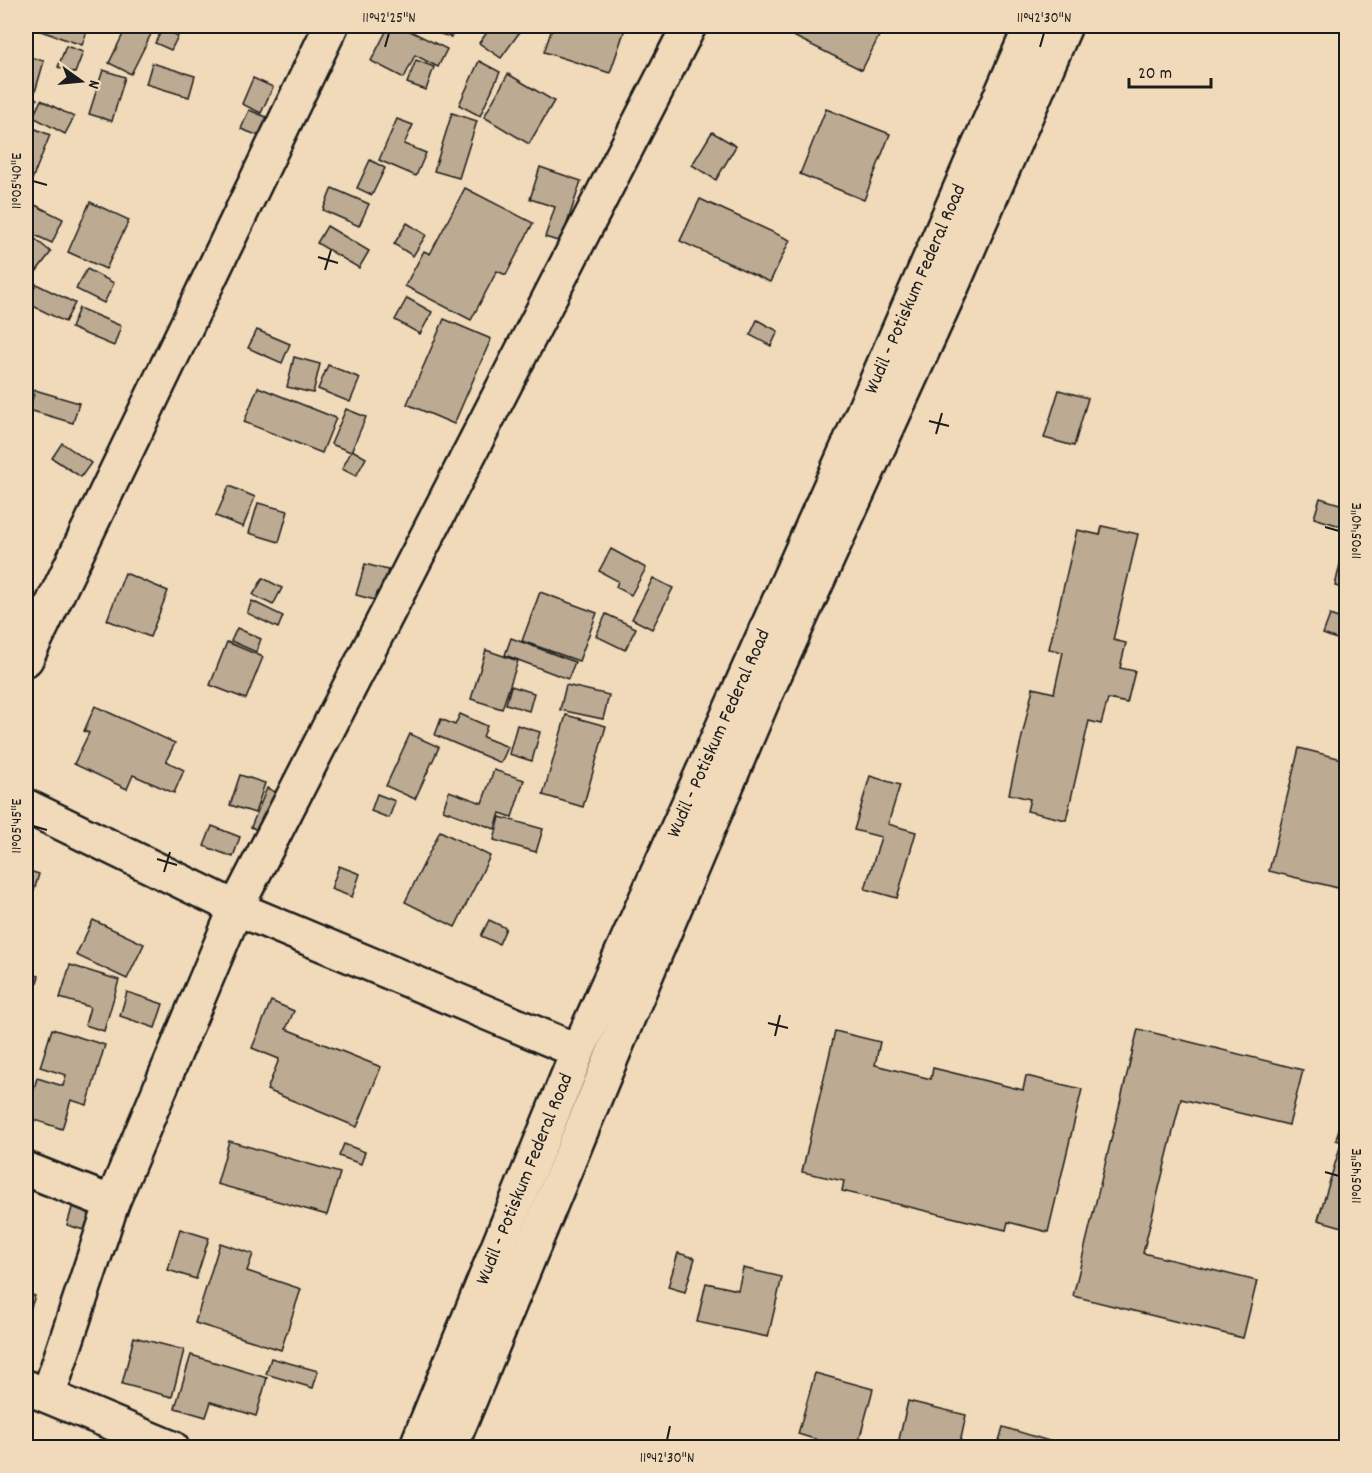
<svg xmlns="http://www.w3.org/2000/svg" width="1372" height="1473" font-family="Dekko,sans-serif">
  <rect width="100%" height="100%" fill="#f0dab9"/>
  <filter id="ink" filterUnits="userSpaceOnUse"><feTurbulence type="fractalNoise" baseFrequency=".0167" numOctaves="2"/><feDisplacementMap in="SourceGraphic" scale="12" xChannelSelector="R" yChannelSelector="G"/><feConvolveMatrix kernelMatrix="1 2 1 2 8 2 1 2 1" color-interpolation-filters="sRGB"/></filter>
  <g filter="url(#ink)">
    <g fill="#bcab92" stroke="#1c1c1c" stroke-width="1.5">
      <path d="M26,26H89L82,45Z"/>
      <path d="M127,26H155L131,74L109,63Z"/>
      <path d="M389,26H400L447,49L438,67L415,55L404,78L371,61Z"/>
      <path d="M431,26H455L451,37L430,31Z"/>
      <path d="M492,26H524L501,58L479,43Z"/>
      <path d="M553,26H626L610,73L544,52Z"/>
      <path d="M781,26H884L862,70L779,29Z"/>
      <path d="M163,28L178,36L171,50L155,43Z"/>
      <path d="M66,46L83,52L75,73L58,67Z"/>
      <path d="M26,56L44,61L35,92L26,89Z"/>
      <path d="M416,60L434,67L426,90L407,83Z"/>
      <path d="M479,61L500,72L480,116L459,105Z"/>
      <path d="M152,63L195,76L189,97L146,84Z"/>
      <path d="M103,70L125,77L112,121L89,114Z"/>
      <path d="M508,74L554,101L529,144L484,117Z"/>
      <path d="M253,78L273,87L261,113L242,104Z"/>
      <path d="M26,93L37,99L28,119L26,118Z"/>
      <path d="M41,100L74,117L65,134L33,117Z"/>
      <path d="M826,109L890,134L864,200L800,174Z"/>
      <path d="M249,110L269,118L262,137L241,129Z"/>
      <path d="M452,113L477,121L459,178L434,171Z"/>
      <path d="M397,119L413,125L404,144L426,153L416,176L379,160Z"/>
      <path d="M26,125L50,135L31,182L26,179Z"/>
      <path d="M712,132L736,146L716,180L692,165Z"/>
      <path d="M370,160L385,168L372,195L357,188Z"/>
      <path d="M540,167L581,181L561,242L545,237L555,207L530,199Z"/>
      <path d="M332,188L369,204L359,226L323,210Z"/>
      <path d="M465,188L533,223L506,275L497,271L471,320L405,286L424,251L430,254Z"/>
      <path d="M700,199L790,240L770,282L680,241Z"/>
      <path d="M90,202L129,220L106,269L68,252Z"/>
      <path d="M35,205L63,219L52,243L26,231Z"/>
      <path d="M407,223L426,235L413,256L394,244Z"/>
      <path d="M327,226L369,251L359,268L317,243Z"/>
      <path d="M34,238L51,252L26,285V248Z"/>
      <path d="M87,269L114,283L104,303L76,289Z"/>
      <path d="M36,284L75,303L65,322L27,303Z"/>
      <path d="M407,298L432,312L420,334L395,320Z"/>
      <path d="M79,308L121,326L114,346L71,328Z"/>
      <path d="M444,319L491,339L454,424L407,404Z"/>
      <path d="M757,320L778,331L771,346L750,335Z"/>
      <path d="M257,330L290,344L282,363L248,348Z"/>
      <path d="M294,357L320,364L313,393L287,387Z"/>
      <path d="M328,365L360,378L350,402L318,389Z"/>
      <path d="M258,387L336,418L322,453L244,422Z"/>
      <path d="M35,390L79,403L73,423L29,410Z"/>
      <path d="M1059,390L1088,398L1074,446L1044,438Z"/>
      <path d="M346,409L366,417L351,452L331,444Z"/>
      <path d="M62,443L91,463L81,477L52,458Z"/>
      <path d="M352,450L366,458L356,476L342,469Z"/>
      <path d="M229,486L255,497L243,527L216,516Z"/>
      <path d="M1320,498L1346,506L1340,526L1314,518Z"/>
      <path d="M258,503L288,511L279,542L249,533Z"/>
      <path d="M1102,526L1138,534L1113,640L1126,643L1120,668L1135,671L1127,703L1108,699L1101,724L1089,721L1066,820L1027,811L1030,799L1009,794L1033,688L1054,693L1063,652L1049,649L1077,530L1100,535Z"/>
      <path d="M1346,538V589L1335,586Z"/>
      <path d="M611,549L646,568L631,595L616,587L618,581L599,571Z"/>
      <path d="M365,564L388,570L379,601L356,595Z"/>
      <path d="M125,573L168,591L150,637L107,620Z"/>
      <path d="M263,578L282,588L273,605L253,595Z"/>
      <path d="M653,578L673,588L652,629L632,619Z"/>
      <path d="M540,592L597,613L579,661L522,641Z"/>
      <path d="M252,601L283,616L278,628L247,613Z"/>
      <path d="M606,614L636,628L625,650L596,636Z"/>
      <path d="M1330,615L1346,621L1342,641L1323,634Z"/>
      <path d="M237,628L261,639L256,652L231,641Z"/>
      <path d="M511,638L575,662L568,679L505,655Z"/>
      <path d="M227,642L263,657L246,699L210,685Z"/>
      <path d="M486,650L518,661L502,709L471,699Z"/>
      <path d="M566,685L609,695L603,719L560,710Z"/>
      <path d="M511,686L534,693L529,711L506,704Z"/>
      <path d="M95,706L175,743L166,761L184,770L174,793L133,775L127,789L74,764L89,733L84,731Z"/>
      <path d="M460,714L487,726L483,737L508,747L501,763L435,735L441,719L455,725Z"/>
      <path d="M566,715L606,726L583,807L543,795Z"/>
      <path d="M517,725L540,732L532,761L509,754Z"/>
      <path d="M410,734L439,747L415,799L386,786Z"/>
      <path d="M1299,748L1346,760V851L1338,888L1269,871Z"/>
      <path d="M494,770L524,780L512,817L500,813L495,829L443,810L449,791L482,803Z"/>
      <path d="M240,775L265,783L255,813L230,805Z"/>
      <path d="M870,776L900,785L888,824L916,832L897,898L865,889L881,837L854,830Z"/>
      <path d="M267,788L290,799L274,837L251,827Z"/>
      <path d="M377,794L395,801L389,818L371,811Z"/>
      <path d="M500,817L543,829L536,852L494,840Z"/>
      <path d="M212,826L240,837L233,857L204,846Z"/>
      <path d="M440,831L490,856L455,927L405,902Z"/>
      <path d="M339,866L360,874L352,897L331,889Z"/>
      <path d="M26,870L39,874L30,904L26,903Z"/>
      <path d="M93,920L144,944L127,979L76,955Z"/>
      <path d="M489,920L506,928L499,944L481,936Z"/>
      <path d="M70,965L119,980L104,1031L85,1025L90,1007L60,998Z"/>
      <path d="M26,972L39,976L34,992L26,989Z"/>
      <path d="M127,992L163,1004L155,1028L120,1016Z"/>
      <path d="M271,1001L294,1011L286,1029L381,1067L357,1127L267,1090L279,1059L252,1048Z"/>
      <path d="M52,1029L105,1045L87,1105L71,1100L62,1129L26,1117L37,1078L63,1086L66,1075L40,1067Z"/>
      <path d="M1138,1029L1303,1070L1289,1125L1181,1099L1143,1253L1257,1281L1243,1338L1073,1296Z"/>
      <path d="M835,1031L880,1042L875,1065L931,1079L933,1068L1023,1090L1026,1076L1082,1089L1048,1232L1008,1222L1006,1230L842,1191L844,1181L802,1172Z"/>
      <path d="M1345,1107L1346,1108V1143L1336,1140Z"/>
      <path d="M229,1141L340,1173L327,1215L217,1184Z"/>
      <path d="M344,1144L365,1152L361,1164L339,1156Z"/>
      <path d="M1341,1144L1346,1146V1228L1318,1220Z"/>
      <path d="M74,1201L95,1208L87,1231L67,1225Z"/>
      <path d="M180,1229L209,1238L196,1279L168,1270Z"/>
      <path d="M220,1243L253,1254L247,1271L301,1289L281,1350L195,1323Z"/>
      <path d="M678,1253L695,1258L685,1292L668,1287Z"/>
      <path d="M743,1268L782,1277L768,1337L697,1322L706,1283L738,1290Z"/>
      <path d="M26,1293L35,1296L26,1321Z"/>
      <path d="M134,1337L184,1350L172,1397L122,1384Z"/>
      <path d="M191,1355L267,1378L256,1416L211,1402L206,1417L175,1408Z"/>
      <path d="M271,1358L318,1371L313,1388L266,1374Z"/>
      <path d="M815,1373L873,1389L857,1448H844L798,1434Z"/>
      <path d="M908,1401L966,1415L959,1448H897Z"/>
      <path d="M1003,1427L1062,1445L1061,1448H997Z"/>
    </g>
    <g fill="none" stroke-linecap="round" stroke-linejoin="round">
      <g stroke="#1c1c1c" stroke-width="38">
        <g id="minor">
          <path d="M26,659L331,26"/>
          <path d="M26,806L236,908L578,1051"/>
          <path d="M26,1169L112,1203"/>
          <path d="M26,1387L172,1448"/>
          <path d="M48,1396L112,1203L236,908L689,26"/>
        </g>
      </g>
      <g stroke="#1c1c1c" stroke-width="38">
        <g id="major">
          <path id="s1" d="M416,1448L578,1051L847,449L1031,26"/>
          <path d="M450,1448L627,1020L762,702L953,284L1065,26"/>
        </g>
      </g>
      <use href="#minor" stroke="#f0dab9" stroke-width="33"/>
      <use href="#major" stroke="#f0dab9" stroke-width="33"/>
    </g>
  </g>
  <path fill="none" stroke="#1c1c1c" stroke-width="2" d="M385,47L389,33M1040,47L1044,33M33,181L47,185M318,257L338,263M325,270L331,250M929,421L949,426M936,434L942,413M1325,527L1339,531M33,826L47,830M157,859L177,865M164,872L170,852M768,1023L788,1028M775,1036L780,1015M1325,1172L1339,1176M667,1440L670,1426"/>
  <g text-anchor="middle" dominant-baseline="central" stroke-width="6" stroke-linejoin="round" paint-order="stroke">
    <g font-size="20" fill="#1c1c1c" stroke="#f0dab9">
      <text stroke="none"><textPath href="#s1" startOffset="1262">Wudil - Potiskum Federal Road</textPath></text>
      <text stroke="none"><textPath href="#s1" startOffset="776">Wudil - Potiskum Federal Road</textPath></text>
      <text stroke="none"><textPath href="#s1" startOffset="290">Wudil - Potiskum Federal Road</textPath></text>
    </g>
  </g>
  <rect width="1372" height="1473" fill="none" stroke="#f0dab9" stroke-width="66"/>
  <g transform="translate(81 81) rotate(105)" stroke="#f0dab9" stroke-width="4.5" paint-order="stroke">
  <path d="M0-4.5L10 22L0 15L-10 22Z" fill="#1c1c1c"/>
  <text y="-9" font-size="16" font-weight="bold" text-anchor="middle" fill="#1c1c1c">N</text>
  </g>
  <path d="M1129 78v9h82v-9" fill="none" stroke="#1c1c1c" stroke-width="3"/>
  <text x="1138" y="78" font-size="18" fill="#1c1c1c" stroke="#f0dab9" stroke-width="4.5" paint-order="stroke">20 m</text>
  <rect x="33" y="33" width="1306" height="1407" fill="none" stroke="#1c1c1c" stroke-width="2"/>
  <g font-size="15" text-anchor="middle" fill="#1c1c1c">
    <text x="389" y="22">11°42'25"N</text>
    <text x="1044" y="22">11°42'30"N</text>
    <text transform="translate(16 181) rotate(-90)" y="5">11°05'40"E</text>
    <text transform="translate(1356 531) rotate(-90)" y="5">11°05'40"E</text>
    <text transform="translate(16 826) rotate(-90)" y="5">11°05'45"E</text>
    <text transform="translate(1356 1176) rotate(-90)" y="5">11°05'45"E</text>
    <text x="667" y="1462">11°42'30"N</text>
  </g>
</svg>
